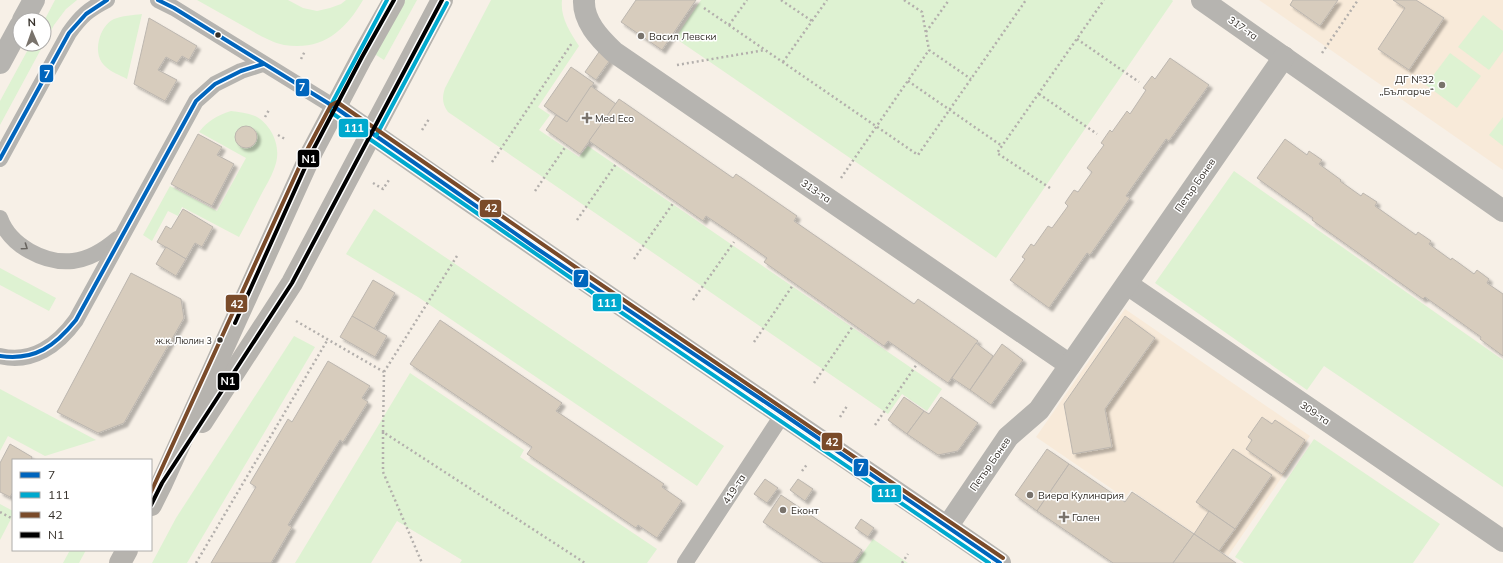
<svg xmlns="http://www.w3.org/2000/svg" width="1503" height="563" font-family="Mulish,sans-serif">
  <defs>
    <filter id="shadow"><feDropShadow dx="3.5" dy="3.5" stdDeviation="1" flood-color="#0004"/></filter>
  </defs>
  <rect width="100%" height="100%" fill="#f7f0e7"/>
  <g fill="#f8ead9">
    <path d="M1259,0H1503V170Z"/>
    <path d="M1125,309L1310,436L1228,556L1131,490L1125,498L1036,437Z"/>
  </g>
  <g fill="#def2d2">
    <path d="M55,0H77L66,9L54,25L0,125V101L31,44H44V21Z"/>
    <path d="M197,0H288L303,8L317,11L330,8L341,4L346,0H363C345,31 322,51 284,45C271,42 257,34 245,27C229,18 213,9 197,0Z"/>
    <path d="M404,0H417L384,60L373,53Z"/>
    <path d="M491,0H562C560,17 570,32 579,46L538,107L550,115L539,130L579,157L588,146L942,389L927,411L902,394L888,414L448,112C442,104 442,97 445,88Z"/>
    <path d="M701,0H1172L1173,1L996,258L675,38Z"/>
    <path d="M142,14L127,79C120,75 111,72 106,67C91,55 99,26 114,19C122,16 133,15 142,14Z"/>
    <path d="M1483,15L1503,31V51L1489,70L1458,47Z"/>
    <path d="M1450,53L1481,76L1457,108L1426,85Z"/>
    <path d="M231,111C239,112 247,113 255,116C271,124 281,145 276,163C273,174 267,184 262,193C254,208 247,223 239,237L182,207L178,216L168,211L152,241L143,235L170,186L217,211L246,158L199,132C209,120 216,116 231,111Z"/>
    <path d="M1503,117V146L1489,135Z"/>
    <path d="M1234,171L1503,360V487L1324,366L1307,390L1155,283Z"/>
    <path d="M374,209L724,446L697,486L418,297L346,254Z"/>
    <path d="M0,268L56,298L49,311L0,285Z"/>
    <path d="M294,336L315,347L187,563H152L176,518Z"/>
    <path d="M410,373L524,450L520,457L657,549L647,563H460L462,560L397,521L371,563H295Z"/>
    <path d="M0,389L96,440L45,456L8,436L0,451Z"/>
    <path d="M1314,439L1440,524L1413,563H1244L1235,557Z"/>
    <path d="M0,504L13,511V515L0,540Z"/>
    <path d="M873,539L908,563H856Z"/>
    <path d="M70,550H86L79,563H63Z"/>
  </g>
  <g fill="#d7ccbd" stroke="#bcb6af" filter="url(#shadow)">
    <path d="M636,0H696L662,50L621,22Z"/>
    <path d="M1293,0H1338L1320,26L1290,5Z"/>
    <path d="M1393,0H1416L1444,18L1409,70L1378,49L1405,8Z"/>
    <path d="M149,18L197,46L189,60L182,56L177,63L166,57L158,70L177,80L165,101L134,84Z"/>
    <path d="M599,52L610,60L596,80L585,72Z"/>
    <path d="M1170,58L1209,85L1169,141L1166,139L1126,196L1130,198L1090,255L1087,253L1049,308L1010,280L1025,259L1022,257L1031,244L1034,246L1048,226L1052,228L1068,206L1065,203L1069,197L1074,190L1078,192L1092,172L1087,168L1104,145L1101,143L1110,130L1112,132L1127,111L1130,114L1146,90L1143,88L1152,76L1155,79Z"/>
    <path d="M571,67L594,83L567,122L544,106Z"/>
    <path d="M591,86L616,104L580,154L546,130L556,115L567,122Z"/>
    <path d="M619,99L733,178L736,174L797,216L794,221L914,304L918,299L978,341L948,383L888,341L884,346L764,262L767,258L737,237L706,216L703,221L589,141Z"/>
    <circle cx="246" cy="137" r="11"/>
    <path d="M198,134L222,147L217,155L234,164L212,206L171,184Z"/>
    <path d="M1285,139L1307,155L1309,151L1322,160L1319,164L1341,180L1340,181L1361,196L1363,193L1377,202L1375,206L1416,235L1418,232L1431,241L1429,244L1451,260L1452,258L1474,274L1477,270L1489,279L1487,283L1503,294V356L1480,339L1481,337L1425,297L1423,299L1312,220L1313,218L1257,178Z"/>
    <path d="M183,209L213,227L202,247L195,243L186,259L157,242L166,226L171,229Z"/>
    <path d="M166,247L186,259L176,276L156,264Z"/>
    <path d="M131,273L181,299L184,318L124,423L98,433L57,412Z"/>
    <path d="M373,280L395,293L374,329L352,316Z"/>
    <path d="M352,316L387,336L375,357L340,337Z"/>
    <path d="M1125,316L1155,338L1105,409L1112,447L1073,454L1064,404Z"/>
    <path d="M440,320L562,403L556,411L664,484L662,487L682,501L657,538L638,525L636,528L527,454L532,447L410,364Z"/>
    <path d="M976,343L993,356L970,390L952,378Z"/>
    <path d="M1002,344L1023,360L991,405L970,390Z"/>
    <path d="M328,361L370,386L362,398L368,402L343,442L340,440L288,525L292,527L271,563H211L256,487L250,483L288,419L292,422Z"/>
    <path d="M904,397L924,411L907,434L888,420Z"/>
    <path d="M941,397L978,423L958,451L938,455L907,434L924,411L929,414Z"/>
    <path d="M1262,417L1272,424L1275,420L1305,440L1282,474L1246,449L1252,440L1248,437Z"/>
    <path d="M10,444L32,457L31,460H13V492L10,497L0,492V463Z"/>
    <path d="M1047,449L1069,464L1037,511L1015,495Z"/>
    <path d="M1233,449L1272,475L1235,529L1196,502Z"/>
    <path d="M1069,464L1125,502L1132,492L1194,534L1173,563H1113L1037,511Z"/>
    <path d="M765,479L778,488L767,503L754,494Z"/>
    <path d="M798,479L813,489L805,501L790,490Z"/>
    <path d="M781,495L862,550L853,563H823L763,522Z"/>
    <path d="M1209,511L1235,529L1219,551L1194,534Z"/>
    <path d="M861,519L874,528L868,537L855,528Z"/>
    <path d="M1194,534L1219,551L1236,563H1173Z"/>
  </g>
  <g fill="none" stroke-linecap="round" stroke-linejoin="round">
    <g stroke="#b3afac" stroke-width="2.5" stroke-dasharray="2 3" stroke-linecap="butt">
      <path d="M781,0L812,21"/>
      <path d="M904,0L922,12L929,50L971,79"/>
      <path d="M704,8L918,155L1026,0"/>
      <path d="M729,25L747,0"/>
      <path d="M926,32L949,0"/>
      <path d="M1077,39L1139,82"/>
      <path d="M1322,53L1358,0"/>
      <path d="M301,59L305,51"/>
      <path d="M783,62L827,0"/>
      <path d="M677,65L765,50"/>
      <path d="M908,81L1002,146"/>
      <path d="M1039,94L1097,134"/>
      <path d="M265,117L269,110"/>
      <path d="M422,130L429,119"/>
      <path d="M278,135L285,139"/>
      <path d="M492,162L572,43"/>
      <path d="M841,178L929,50"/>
      <path d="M373,183L383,189L389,180"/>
      <path d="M1050,188L997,153L1104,0"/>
      <path d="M535,191L566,146"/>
      <path d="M577,220L616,164"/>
      <path d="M457,256L384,372L383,432L585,563"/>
      <path d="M634,259L674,202"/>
      <path d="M693,300L734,242"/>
      <path d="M296,321L384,372"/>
      <path d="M754,342L793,285"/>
      <path d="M814,383L853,326"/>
      <path d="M840,417L847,406"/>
      <path d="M875,425L917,364"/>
      <path d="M383,432V472L422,563"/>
      <path d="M802,471L808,463"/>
      <path d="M0,512L13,519"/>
      <path d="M196,563L328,339"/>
      <path d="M902,563L908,554"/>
    </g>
    <g stroke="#b6b4b0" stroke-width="16">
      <path d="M158,0L174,8L336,108"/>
      <path d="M0,159L69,33C81,16 89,9 107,0"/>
      <path d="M0,218C10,246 45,264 73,261C90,259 104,250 117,239"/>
      <path d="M0,356C32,364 58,345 76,320L196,101L215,84L241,71L263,64"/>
      <path d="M685,563L783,414"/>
    </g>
    <g stroke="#b6b4b0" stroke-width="22">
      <path d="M584,0C583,21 599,38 614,52L1070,365"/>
      <path d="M1202,0L1503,211"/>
      <path d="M23,20L34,0"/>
      <path d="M0,63L20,26"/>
      <path d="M1127,284L1503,541"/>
      <path d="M947,527L1008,437L1039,410L1284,57"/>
    </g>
    <path stroke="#b6b4b0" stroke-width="22" d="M336,108C555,263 779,411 1000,563"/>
    <g stroke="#b6b3ae" stroke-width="22">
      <path d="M202,422L292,283L442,0"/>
      <path d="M151,505L162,483L312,152L362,57L394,0"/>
      <path d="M120,563L127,550"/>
    </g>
    <g stroke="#fff" stroke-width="7">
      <g id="bus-1">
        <path d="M158,0L174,8L336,108L536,248L783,414L1000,563"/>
        <path d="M0,159L69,33L86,14L107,0"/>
        <path d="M0,356C35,361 55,346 76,320L196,101L215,84L241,71L263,64"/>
      </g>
    </g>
    <g stroke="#fff" stroke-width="7">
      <g id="bus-2">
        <path d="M387,0L331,105L330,109L332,113L581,285L989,563"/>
        <path d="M376,136L447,3"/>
      </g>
    </g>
    <g stroke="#fff" stroke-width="7">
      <path id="bus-3" d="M151,492L307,150L331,105L337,102L587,275L1003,558"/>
    </g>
    <g stroke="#fff" stroke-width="7">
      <g id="bus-4">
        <path d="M235,323L312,152L362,57L394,0"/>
        <path d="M151,505L162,483L292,283L442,0"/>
      </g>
    </g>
    <use href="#bus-1" stroke="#0065bd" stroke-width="4"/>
    <use href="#bus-2" stroke="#00a9ce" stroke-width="4"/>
    <use href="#bus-3" stroke="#7a4b2a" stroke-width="4"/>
    <use href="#bus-4" stroke="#000" stroke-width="4"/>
  </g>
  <defs><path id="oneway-chevron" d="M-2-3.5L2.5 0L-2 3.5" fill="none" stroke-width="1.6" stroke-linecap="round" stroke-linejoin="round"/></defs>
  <use stroke="#696560" href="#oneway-chevron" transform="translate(25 247) rotate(35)"/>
  <g fill="#35302a" stroke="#fff" stroke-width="1.5">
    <circle cx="218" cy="35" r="3.5"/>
    <circle cx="220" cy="340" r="3.5"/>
  </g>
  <g fill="#79736c" stroke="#fff" stroke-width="1.5">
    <circle cx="641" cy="36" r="4"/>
    <circle cx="1442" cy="85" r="4"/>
    <path d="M585 112h4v4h4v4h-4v4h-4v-4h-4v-4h4z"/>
    <circle cx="1030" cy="495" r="4"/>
    <circle cx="783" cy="510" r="4"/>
    <path d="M1062 511h4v4h4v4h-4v4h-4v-4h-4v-4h4z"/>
  </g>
  <g text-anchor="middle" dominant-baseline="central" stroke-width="3" stroke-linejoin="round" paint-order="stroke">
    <g font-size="9" fill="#35302a" stroke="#fff" text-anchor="end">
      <text x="212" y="340">ж.к. Люлин 3</text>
    </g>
    <g font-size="10" fill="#35302a" stroke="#fff">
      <text transform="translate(1243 28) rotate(35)">317-та</text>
      <text transform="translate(1195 185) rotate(-55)">Петър Бонев</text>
      <text transform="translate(816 191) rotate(34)">313-та</text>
      <text transform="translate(1315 413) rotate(34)">309-та</text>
      <text transform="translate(990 464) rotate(-55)">Петър Бонев</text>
      <text transform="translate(734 489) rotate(-57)">419-та</text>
    </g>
    <g font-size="10" fill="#35302a" stroke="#fff" text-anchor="start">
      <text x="649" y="36">Васил Левски</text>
      <text x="1434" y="79" text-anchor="end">ДГ №32<tspan x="1434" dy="12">„Българче“</tspan></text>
      <text x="595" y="118">Med Eco</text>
      <text x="1038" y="495">Виера Кулинария</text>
      <text x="791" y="510">Еконт</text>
      <text x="1072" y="517">Гален</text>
    </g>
  </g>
  <g stroke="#fff" stroke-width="1.5">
    <rect x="39" y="64" width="15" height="19" rx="4" fill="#0065bd"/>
    <rect x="295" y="78" width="15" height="19" rx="4" fill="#0065bd"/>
    <rect x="338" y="118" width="31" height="20" rx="4" fill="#00a9ce"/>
    <rect x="297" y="149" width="23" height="19" rx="4" fill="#000"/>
    <rect x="479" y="199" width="23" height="19" rx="4" fill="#7a4b2a"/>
    <rect x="573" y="269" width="16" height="19" rx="4" fill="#0065bd"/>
    <rect x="592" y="293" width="30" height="19" rx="4" fill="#00a9ce"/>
    <rect x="225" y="294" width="23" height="19" rx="4" fill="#7a4b2a"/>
    <rect x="217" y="372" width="23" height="19" rx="4" fill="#000"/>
    <rect x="821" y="432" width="22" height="19" rx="4" fill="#7a4b2a"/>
    <rect x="853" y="458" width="16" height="19" rx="4" fill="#0065bd"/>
    <rect x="871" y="484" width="31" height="19" rx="4" fill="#00a9ce"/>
  </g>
  <g font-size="11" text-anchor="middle" font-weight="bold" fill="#fff">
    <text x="47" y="78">7</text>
    <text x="302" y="91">7</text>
    <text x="354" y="132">111</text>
    <text x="309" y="163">N1</text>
    <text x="491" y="212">42</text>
    <text x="581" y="282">7</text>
    <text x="607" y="307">111</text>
    <text x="237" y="308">42</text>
    <text x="228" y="385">N1</text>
    <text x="832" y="446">42</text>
    <text x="861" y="471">7</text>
    <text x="887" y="497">111</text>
  </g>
  <rect x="12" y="459" width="140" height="92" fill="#ffffff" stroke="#aeacaa"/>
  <rect x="20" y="472" width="20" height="6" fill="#0065bd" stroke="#aeacaa"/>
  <text x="48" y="479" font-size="12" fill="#35302a">7</text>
  <rect x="20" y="492" width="20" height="6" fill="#00a9ce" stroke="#aeacaa"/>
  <text x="48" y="499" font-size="12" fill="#35302a">111</text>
  <rect x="20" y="512" width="20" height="6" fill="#7a4b2a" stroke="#aeacaa"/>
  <text x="48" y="519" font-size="12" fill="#35302a">42</text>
  <rect x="20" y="532" width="20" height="6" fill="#000000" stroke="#aeacaa"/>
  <text x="48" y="539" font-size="12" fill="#35302a">N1</text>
  <g transform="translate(32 32) rotate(358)"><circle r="19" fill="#ffffff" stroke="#aeacaa"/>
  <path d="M0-3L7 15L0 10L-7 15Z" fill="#79736c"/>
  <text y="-6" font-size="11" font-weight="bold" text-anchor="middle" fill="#35302a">N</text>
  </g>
</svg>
